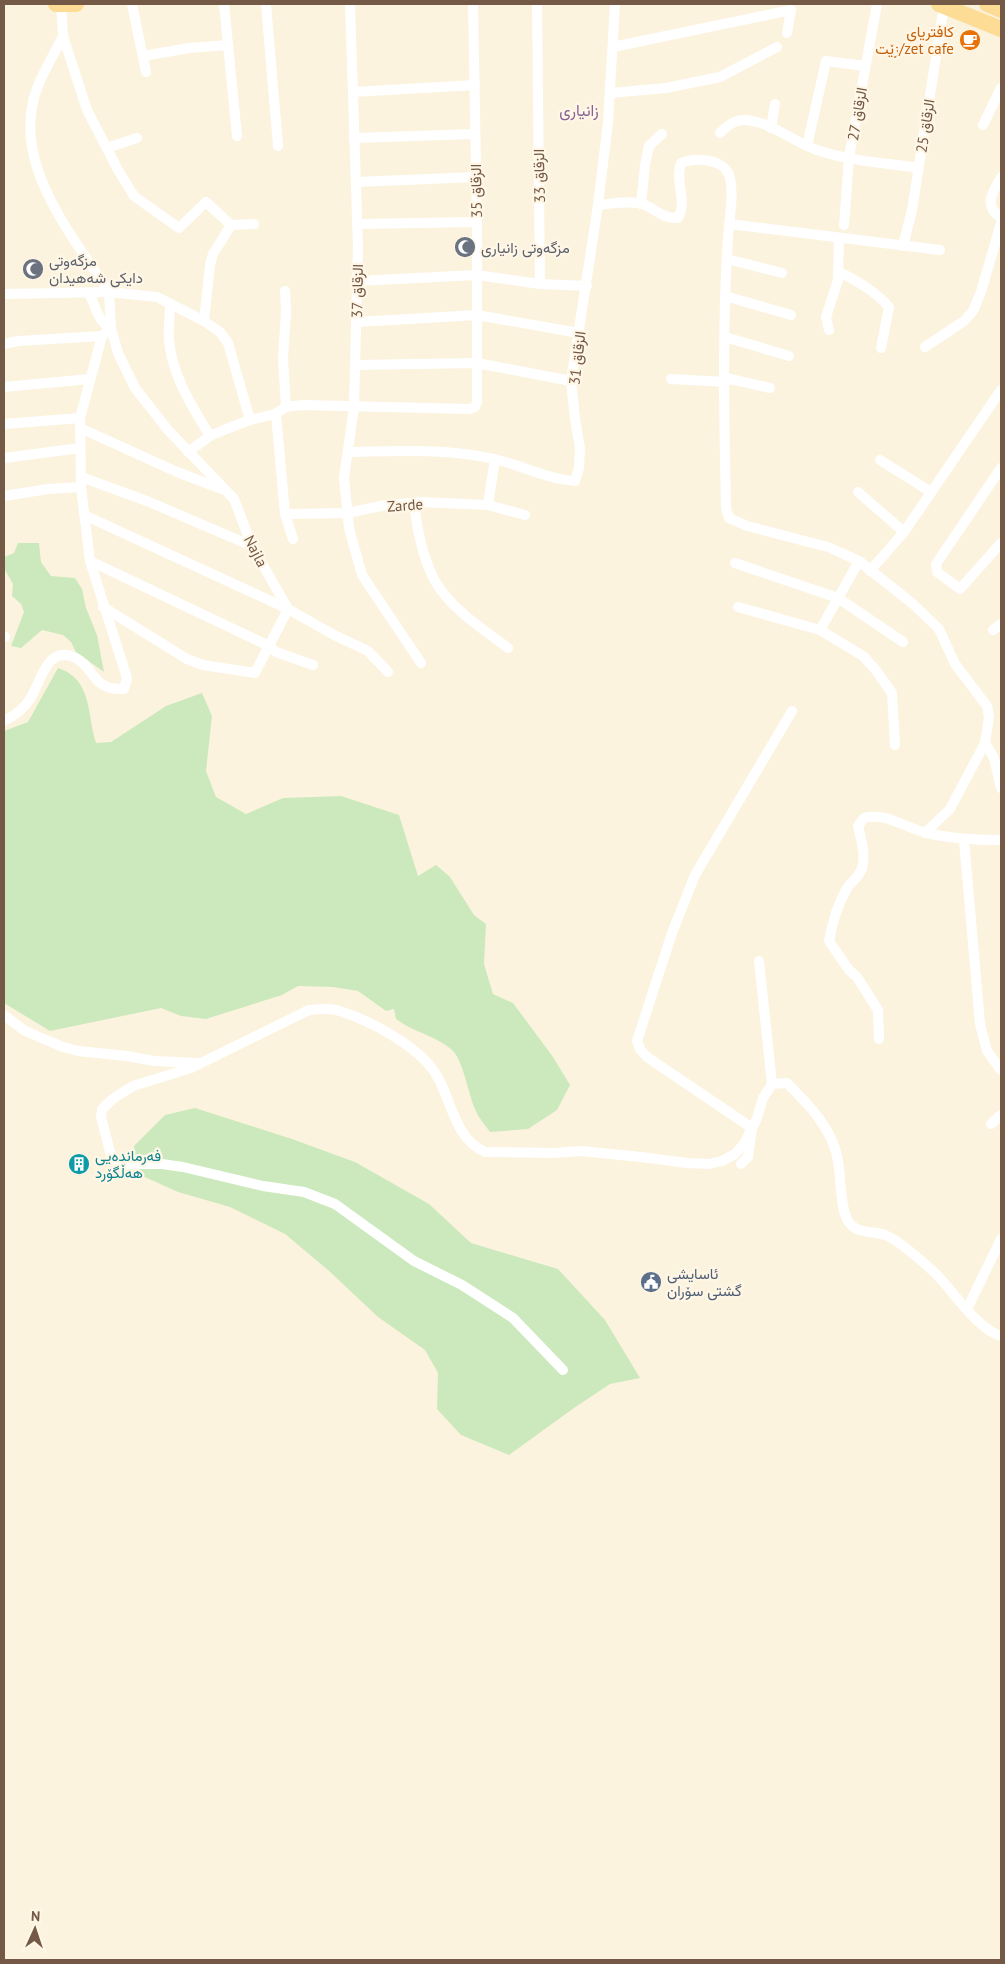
<svg xmlns="http://www.w3.org/2000/svg" width="1005" height="1964" font-family="'PT Sans',Vazirmatn,sans-serif">
  <rect width="100%" height="100%" fill="#fcf3df"/>
  <g fill="#cce9bd">
    <path d="M18,543H39L41,562L51,576L75,578L82,589L86,608L97,635L104,672L76,652L71,642L63,635L42,630L21,648L11,646L24,612L21,604L12,596L13,584L5,570L4,557L14,553Z"/>
    <path d="M58,668C93,679 87,716 96,743L111,742L166,706L202,693L212,716L206,771L216,797L246,814L283,798L341,796L399,815L418,876L436,865L450,877L474,915L486,924L484,964L493,994L513,1003L553,1057L570,1085L557,1110L528,1129L490,1132C485,1125 478,1117 475,1109C469,1096 463,1061 453,1051C437,1036 413,1032 396,1019L394,1009L386,1011L358,991L333,987L298,986L282,995L206,1019L181,1016L161,1008L50,1031L4,1003V731L28,722Z"/>
    <path d="M195,1108L292,1139L355,1162L429,1204L471,1243L558,1269L605,1320L640,1378L610,1384L574,1408L509,1455L461,1435L437,1409L438,1373L425,1350L378,1317L328,1270L285,1234L230,1207L178,1192L138,1174L134,1146L165,1115Z"/>
  </g>
  <g fill="none" stroke-linecap="round" stroke-linejoin="round">
    <g stroke="#fff" stroke-width="10">
      <path d="M61,4L63,36L87,110L118,170L134,196L179,228L206,202L231,225L213,254L210,265L204,321"/>
      <path d="M132,4L146,72"/>
      <path d="M224,4L237,136"/>
      <path d="M266,4L278,146"/>
      <path d="M350,4L358,247L354,407L344,478L349,528L362,575L421,663"/>
      <path d="M613,47L791,10L787,33"/>
      <path d="M143,56L189,48L228,45"/>
      <path d="M353,92L475,85"/>
      <path d="M610,93L666,88L720,77L777,47"/>
      <path d="M983,125L1001,88"/>
      <path d="M771,128L775,104"/>
      <path d="M720,133C727,126 735,119 746,120C771,122 794,142 817,150C849,161 885,163 919,168"/>
      <path d="M354,138L475,134"/>
      <path d="M807,146L826,61L865,66"/>
      <path d="M107,148L137,138"/>
      <path d="M1001,177C992,194 983,205 1001,218"/>
      <path d="M356,182L476,177"/>
      <path d="M641,204L645,165L649,146L662,134"/>
      <path d="M598,205C611,204 629,200 642,204C655,208 662,219 678,218C688,201 674,180 681,163C693,158 718,158 727,171C736,185 729,221 728,238C722,328 724,418 726,508L729,518L747,526L828,547L859,561L913,604L939,629L955,664L987,706L989,717L985,743L994,758L1001,788"/>
      <path d="M357,224L477,222"/>
      <path d="M729,224L940,250"/>
      <path d="M231,225L254,224"/>
      <path d="M844,225L849,157L877,4"/>
      <path d="M903,246L912,210L944,6"/>
      <path d="M727,259L782,273"/>
      <path d="M839,272C858,281 875,291 889,307L881,348"/>
      <path d="M358,281L477,275L540,284L537,4"/>
      <path d="M540,284L587,286"/>
      <path d="M285,291L286,312L283,358L286,407"/>
      <path d="M4,294L109,292C74,238 17,171 33,102C38,79 53,57 63,36"/>
      <path d="M725,296L791,315"/>
      <path d="M170,304C170,316 168,328 169,340C172,376 192,406 210,436"/>
      <path d="M357,322L477,315L579,333"/>
      <path d="M829,330L826,317L838,280L839,238"/>
      <path d="M725,337L789,356"/>
      <path d="M4,344L18,341L102,336L111,328C98,323 95,304 89,293"/>
      <path d="M925,347L964,321L973,311L981,292L1001,223"/>
      <path d="M356,365L477,363L571,381"/>
      <path d="M726,378L770,388"/>
      <path d="M671,379L726,382"/>
      <path d="M4,387L90,379"/>
      <path d="M276,414L285,514L293,539"/>
      <path d="M4,424L80,418"/>
      <path d="M80,428L177,472L222,489"/>
      <path d="M188,452L210,436L226,429L250,420L275,414L286,407L302,405L469,409L475,407L477,402V222L473,4"/>
      <path d="M348,452C396,451 446,448 494,459C521,465 547,479 575,481L579,468L580,448L575,419L571,381L598,205L608,122L615,4"/>
      <path d="M4,458L80,448"/>
      <path d="M880,460L931,492"/>
      <path d="M1001,468L936,564L937,572L960,589L1001,543"/>
      <path d="M81,477L147,501L252,546"/>
      <path d="M858,492L904,532"/>
      <path d="M4,496L48,489L81,487"/>
      <path d="M414,503C417,529 422,557 435,581C451,609 483,629 508,648"/>
      <path d="M488,505L495,459"/>
      <path d="M285,514L347,513L386,505L421,502L488,505L525,515"/>
      <path d="M84,515L288,609L334,635L368,651L388,672"/>
      <path d="M90,561L269,646L276,652L313,665"/>
      <path d="M735,563L838,598L903,642"/>
      <path d="M870,571L904,532L1001,390"/>
      <path d="M103,607L187,659L203,665L255,673L288,609L252,546L234,499L168,430L135,388L118,353L111,328L109,292L157,297L204,321L220,332L228,343L250,420"/>
      <path d="M738,607L820,630L863,656L875,669L892,693L895,745"/>
      <path d="M820,630L859,561"/>
      <path d="M993,630L1001,624"/>
      <path d="M4,637H5"/>
      <path d="M4,721C14,716 24,709 30,699C40,684 46,648 71,656C95,664 90,691 124,689L127,678L90,561L81,487L80,418L102,336"/>
      <path d="M925,833L950,809L985,743"/>
      <path d="M964,840L980,1024L987,1051L1001,1070"/>
      <path d="M759,961L772,1084"/>
      <path d="M4,1015L25,1031L63,1047L78,1051L127,1056L154,1061L197,1063"/>
      <path d="M879,1039L878,1010L857,977L849,970L829,941C832,924 837,906 846,890C850,882 859,878 862,868C866,855 861,839 858,826L864,818C887,812 905,828 927,833C952,839 976,840 1001,840"/>
      <path d="M991,1124L1001,1115"/>
      <path d="M741,1164L748,1157L752,1128L647,1057L640,1049L637,1041L672,933L695,875L792,711"/>
      <path d="M967,1309L1001,1239"/>
      <path d="M563,1370L513,1318L462,1285L414,1261L335,1204L304,1192L263,1186L183,1167L162,1164H123L115,1160L110,1152L101,1117L102,1109L114,1098L133,1086L191,1068L309,1010C318,1009 328,1008 336,1010C368,1019 421,1047 437,1076C452,1102 455,1139 485,1152L554,1153L581,1151L641,1157L687,1163L709,1164L722,1161L735,1154L744,1144L757,1118L763,1098L772,1084L787,1083C809,1105 833,1129 838,1161C841,1176 840,1209 848,1221C857,1235 871,1230 885,1235C892,1238 901,1244 907,1249C917,1257 927,1265 936,1274C953,1291 977,1329 1001,1336"/>
    </g>
    <g stroke="#fddd95" stroke-width="16">
      <path d="M56,4H76"/>
      <path d="M939,4L1001,29"/>
      <path d="M987,4L1001,10"/>
    </g>
  </g>
  <defs>
    <g id="cafe-disc" transform="scale(1.125)"><circle r="9.5" fill="#e8710a" stroke="#fff6e5"/><path d="M-5.5-4.5H6V0H3Q3 3.5 0 3.5H-2.5Q-5.5 3.5-5.5 0ZM3-3.2v2h1.7v-2ZM-6 4.5H4V6H-6Z" fill="#fff"/></g>
    <g id="mosque-disc" transform="scale(1.125)"><circle r="9.5" fill="#6b7280" stroke="#fff6e5"/><path d="M3.5-4.9A6 6 0 1 0 3.5 4.9A5 5 0 1 1 3.5-4.9Z" fill="#fff"/></g>
    <g id="building-disc" transform="scale(1.125)"><circle r="9.5" fill="#0f9aa8" stroke="#fff6e5"/><path d="M-4-6H4V6H1V3H-1V6H-4ZM-2.5-4.3h1.7v1.8h-1.7ZM.8-4.3h1.7v1.8H.8ZM-2.5-1h1.7V.8h-1.7ZM.8-1h1.7V.8H.8Z" fill="#fff"/></g>
    <g id="civic-disc" transform="scale(1.125)"><circle r="9.5" fill="#5c6f8a" stroke="#fff6e5"/><path d="M-.6-6.5H3V-4.5H.6V-3L4-1V1h2V6H-6V1h2V-1L-.6-3ZM-1.2 2.5V6h2.4V2.5Z" fill="#fff"/></g>
  </defs>
  <g fill-rule="evenodd">
    <use href="#cafe-disc" x="970" y="40"/>
    <use href="#mosque-disc" x="465" y="247"/>
    <use href="#mosque-disc" x="33" y="269"/>
    <use href="#building-disc" x="79" y="1164"/>
    <use href="#civic-disc" x="651" y="1282"/>
  </g>
  <g text-anchor="middle" dominant-baseline="central" stroke-width="4.5" stroke-linejoin="round" paint-order="stroke">
    <g font-size="15" fill="#c56008" stroke="#fff6e5" text-anchor="end">
      <text x="954" y="31">کافتریای<tspan x="954" dy="17">زێت/zet cafe</tspan></text>
    </g>
    <g font-size="15" fill="#735946" stroke="#fff6e5">
      <text transform="translate(857 114) rotate(-80)">الزقاق 27</text>
      <text transform="translate(925 126) rotate(-81)">الزقاق 25</text>
      <text transform="translate(539 176) rotate(-91)">الزقاق 33</text>
      <text transform="translate(476 191) rotate(-91)">الزقاق 35</text>
      <text transform="translate(357 291) rotate(-89)">الزقاق 37</text>
      <text transform="translate(577 358) rotate(-83)">الزقاق 31</text>
      <text transform="translate(405 505) rotate(-4)">Zarde</text>
      <text transform="translate(256 551) rotate(63)">Najla</text>
    </g>
    <g font-size="15" fill="#5b616d" stroke="#fff6e5" text-anchor="start">
      <text x="481" y="247">مزگەوتی زانیاری</text>
      <text x="49" y="260">مزگەوتی<tspan x="49" dy="17">دایکی شەهیدان</tspan></text>
    </g>
    <g font-size="15" fill="#0d838f" stroke="#fff6e5" text-anchor="start">
      <text x="95" y="1155">فەرماندەیی<tspan x="95" dy="17">هەڵگۆرد</tspan></text>
    </g>
    <g font-size="15" fill="#4e5e75" stroke="#fff6e5" text-anchor="start">
      <text x="667" y="1273">ئاسایشی<tspan x="667" dy="17">گشتی سۆران</tspan></text>
    </g>
    <g font-size="16" fill="#886296" stroke="#fff6e5">
      <text x="579" y="110">زانیاری</text>
    </g>
  </g>
  <rect width="1005" height="1964" fill="none" stroke="#735946" stroke-width="10"/>
  <g transform="translate(35 1929) rotate(3)" stroke="#fff6e5" stroke-width="4" paint-order="stroke">
  <path d="M0-4L9 19L0 12L-9 19Z" fill="#735946"/>
  <text y="-8" font-size="14" font-weight="bold" text-anchor="middle" fill="#735946">N</text>
  </g>
</svg>
